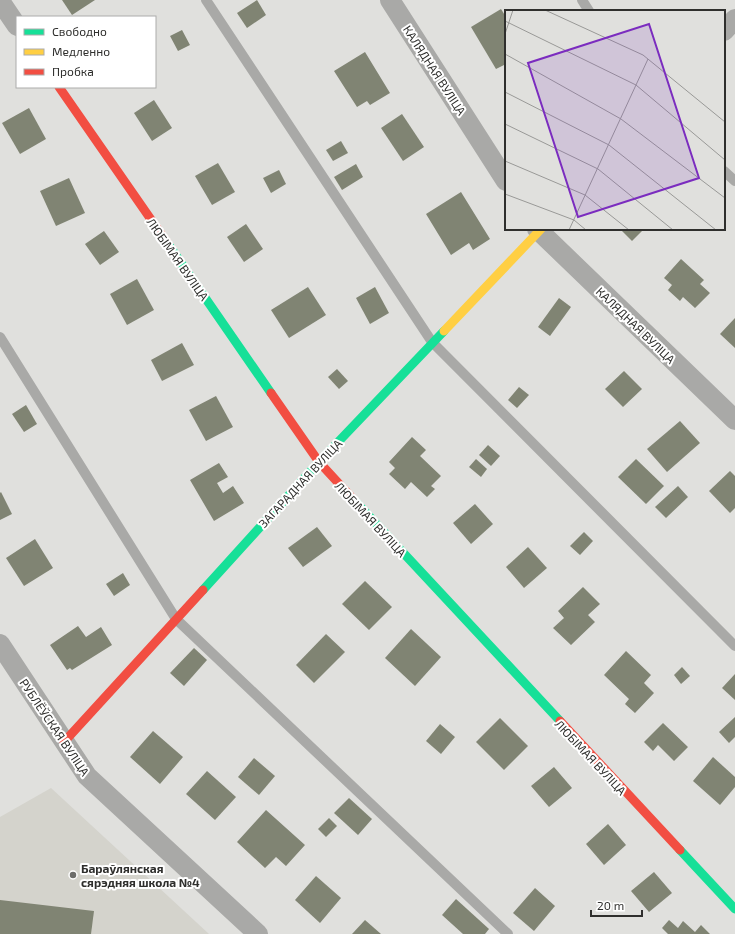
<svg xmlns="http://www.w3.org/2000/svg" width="735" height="934" font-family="'Exo 2',sans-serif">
  <rect width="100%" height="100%" fill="#e0e0dd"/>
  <path fill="#d4d3cc" d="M51,788L209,934H0V817Z"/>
  <g fill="#808473">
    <path d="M62,0H95L72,15Z"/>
    <path d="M257,0L266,15L247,28L237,13Z"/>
    <path d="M501,9L506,17V64L496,69L471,27Z"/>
    <path d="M182,30L190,45L178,51L170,36Z"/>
    <path d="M365,52L390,93L370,105L367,101L357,107L334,71Z"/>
    <path d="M154,100L172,128L152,141L134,113Z"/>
    <path d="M29,108L46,139L20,154L2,123Z"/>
    <path d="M402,114L424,147L403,161L381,128Z"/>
    <path d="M341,141L348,153L333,161L326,150Z"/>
    <path d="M218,163L235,192L212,205L195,176Z"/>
    <path d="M356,164L363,177L342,190L334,177Z"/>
    <path d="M279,170L286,184L271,193L263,178Z"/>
    <path d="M69,178L85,213L56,226L40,191Z"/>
    <path d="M461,192L490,239L473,250L469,243L451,255L426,214Z"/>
    <path d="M246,224L263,249L244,262L227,237Z"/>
    <path d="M620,229H644L632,241Z"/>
    <path d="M104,231L119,252L100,265L85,244Z"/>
    <path d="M681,259L704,280L700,284L710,293L695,308L683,297L680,301L668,290L672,285L664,278Z"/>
    <path d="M137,279L154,310L127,325L110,294Z"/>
    <path d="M308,287L326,315L289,338L271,310Z"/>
    <path d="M375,287L389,313L370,324L356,298Z"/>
    <path d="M559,298L571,307L550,336L538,327Z"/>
    <path d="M735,318V348L720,334Z"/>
    <path d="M182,343L194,365L162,381L151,360Z"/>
    <path d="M337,369L348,381L339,389L328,377Z"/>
    <path d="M624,371L642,389L623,407L605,389Z"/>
    <path d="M519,387L529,395L517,408L508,400Z"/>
    <path d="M216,396L233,427L206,441L189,410Z"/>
    <path d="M26,405L37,424L24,432L12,414Z"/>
    <path d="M680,421L700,443L667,472L647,449Z"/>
    <path d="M412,437L426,450L420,456L441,476L431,486L435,489L427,497L411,482L405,489L389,474L395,468L389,462Z"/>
    <path d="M488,445L500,456L491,466L479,455Z"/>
    <path d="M476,459L487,469L481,477L469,467Z"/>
    <path d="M636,459L664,486L646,504L618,477Z"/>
    <path d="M219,463L228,477L217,483L223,493L233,486L244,503L214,521L190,480Z"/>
    <path d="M730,471L735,476V508L730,513L709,491Z"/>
    <path d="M678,486L688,497L666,518L655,507Z"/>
    <path d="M1,492L12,514L0,520V493Z"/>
    <path d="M475,504L493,524L471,544L453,523Z"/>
    <path d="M317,527L332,546L303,567L288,548Z"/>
    <path d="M584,532L593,541L580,555L570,546Z"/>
    <path d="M35,539L53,568L24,586L6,558Z"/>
    <path d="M528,547L547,568L524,588L506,567Z"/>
    <path d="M123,573L130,585L114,596L106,584Z"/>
    <path d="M365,581L392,607L369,630L342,604Z"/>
    <path d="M583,587L600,604L588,615L595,622L571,645L553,628L564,618L558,611Z"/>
    <path d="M78,626L86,637L101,627L112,645L72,670L70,668L67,670L50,645Z"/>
    <path d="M411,629L441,657L415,686L385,658Z"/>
    <path d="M326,634L345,652L314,683L296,665Z"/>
    <path d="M194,648L207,660L184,686L170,673Z"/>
    <path d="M626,651L651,675L644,683L654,693L635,713L625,704L629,699L604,675Z"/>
    <path d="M682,667L690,676L681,684L674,675Z"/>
    <path d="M735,674V700L722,688Z"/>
    <path d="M735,717V737L729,743L719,732Z"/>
    <path d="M500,718L528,746L504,770L476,742Z"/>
    <path d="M663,723L688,747L674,761L658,745L653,751L644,742Z"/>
    <path d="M440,724L455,737L441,754L426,741Z"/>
    <path d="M153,731L183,757L160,784L130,757Z"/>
    <path d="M713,757L735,777V787L720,805L693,781Z"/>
    <path d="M254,758L275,776L259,795L238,777Z"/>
    <path d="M554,767L572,788L549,807L531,786Z"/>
    <path d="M207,771L236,797L215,820L186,794Z"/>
    <path d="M349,798L372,819L358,835L334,813Z"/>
    <path d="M266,810L305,845L286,866L276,857L265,868L237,842Z"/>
    <path d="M329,818L337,826L326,837L318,829Z"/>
    <path d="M608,824L626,845L604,865L586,844Z"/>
    <path d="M654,872L672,893L649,912L631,891Z"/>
    <path d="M316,876L341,898L320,923L295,900Z"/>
    <path d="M535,888L555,906L534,931L513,913Z"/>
    <path d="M456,899L489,929L485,934H463L442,915Z"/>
    <path d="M0,900L94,911L91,934H0Z"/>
    <path d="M365,920L381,934H352Z"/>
    <path d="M669,920L678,928L683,921L695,932L701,925L710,934H668L662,928Z"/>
  </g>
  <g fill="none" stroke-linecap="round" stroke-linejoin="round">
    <g stroke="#a9a9a7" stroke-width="10">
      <path d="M206,0L432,342L735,646"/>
      <path d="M582,0L589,11"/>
      <path d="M724,171L735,181"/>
      <path d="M0,337L176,619L508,934"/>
    </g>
    <g stroke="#a9a9a7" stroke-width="20">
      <path d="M390,0L506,181"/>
      <path d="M0,1L17,26"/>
      <path d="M724,31L735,19"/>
      <path d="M537,229L735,420"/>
      <path d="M0,644L87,776L258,934"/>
    </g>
    <g stroke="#16e098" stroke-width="9">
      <path d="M168,244L271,393"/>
      <path d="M354,500L560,721"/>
      <path d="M203,590L319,462L444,331"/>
      <path d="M680,850L735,909"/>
    </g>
    <path stroke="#ffcf43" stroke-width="9" d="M444,331L541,229"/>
    <g stroke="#f24e42" stroke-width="9">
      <path d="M59,87L168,244"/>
      <path d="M271,393L319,462L354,500"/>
      <path d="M560,721L680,850"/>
      <path d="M64,742L203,590"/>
    </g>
  </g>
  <circle fill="#6d6d6b" stroke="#fff" stroke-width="1.5" cx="73" cy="875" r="4"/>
  <g text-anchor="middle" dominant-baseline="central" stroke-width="4" stroke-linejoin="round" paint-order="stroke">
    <g font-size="12" fill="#2f2f2d" stroke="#fff">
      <text transform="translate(435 70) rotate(57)">КАЛЯДНАЯ ВУЛІЦА</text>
      <text transform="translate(178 259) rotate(55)">ЛЮБІМАЯ ВУЛІЦА</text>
      <text transform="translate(636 325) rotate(44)">КАЛЯДНАЯ ВУЛІЦА</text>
      <text transform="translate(300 483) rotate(-47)">ЗАГАРАДНАЯ ВУЛІЦА</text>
      <text transform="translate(371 519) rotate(47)">ЛЮБІМАЯ ВУЛІЦА</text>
      <text transform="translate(55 727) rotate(56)">РУБЛЁЎСКАЯ ВУЛІЦА</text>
      <text transform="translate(591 757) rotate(47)">ЛЮБІМАЯ ВУЛІЦА</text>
    </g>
    <g font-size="12" font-weight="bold" fill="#2f2f2d" stroke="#fff" text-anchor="start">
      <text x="81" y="868">Бараўлянская<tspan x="81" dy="14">сярэдняя школа №4</tspan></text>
    </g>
  </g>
  <g transform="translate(505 10)">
    <rect width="220" height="220" fill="#e0e0dd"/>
    <path fill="none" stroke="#999997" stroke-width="1" d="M40,0L138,45L220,112M0,11L131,75L220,150M0,24L8,0M0,44L116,109L220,188M0,82L104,135L211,220M0,114L93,159L168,220M0,151L80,185L124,220M0,184L69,210L81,220M64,220L143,49"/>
    <path fill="#7b2cbf" fill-opacity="0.15" stroke="#7b2cbf" stroke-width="2" d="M144,14L194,168L73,207L23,53Z"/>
    <rect width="220" height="220" fill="none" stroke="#2f2f2d" stroke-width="2"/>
  </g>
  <rect x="16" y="16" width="140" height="72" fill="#ffffff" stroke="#acacab"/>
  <rect x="24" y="29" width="20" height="6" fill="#16e098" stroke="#acacab"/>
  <text x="52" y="36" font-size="12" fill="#2f2f2d">Свободно</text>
  <rect x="24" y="49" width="20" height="6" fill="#ffcf43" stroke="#acacab"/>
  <text x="52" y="56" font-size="12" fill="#2f2f2d">Медленно</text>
  <rect x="24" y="69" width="20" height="6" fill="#f24e42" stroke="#acacab"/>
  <text x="52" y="76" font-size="12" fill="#2f2f2d">Пробка</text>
  <path d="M591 910v6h51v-6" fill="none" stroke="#2f2f2d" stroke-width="2"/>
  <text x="597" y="910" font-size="12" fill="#2f2f2d" stroke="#ffffff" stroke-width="3" paint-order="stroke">20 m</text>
</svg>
